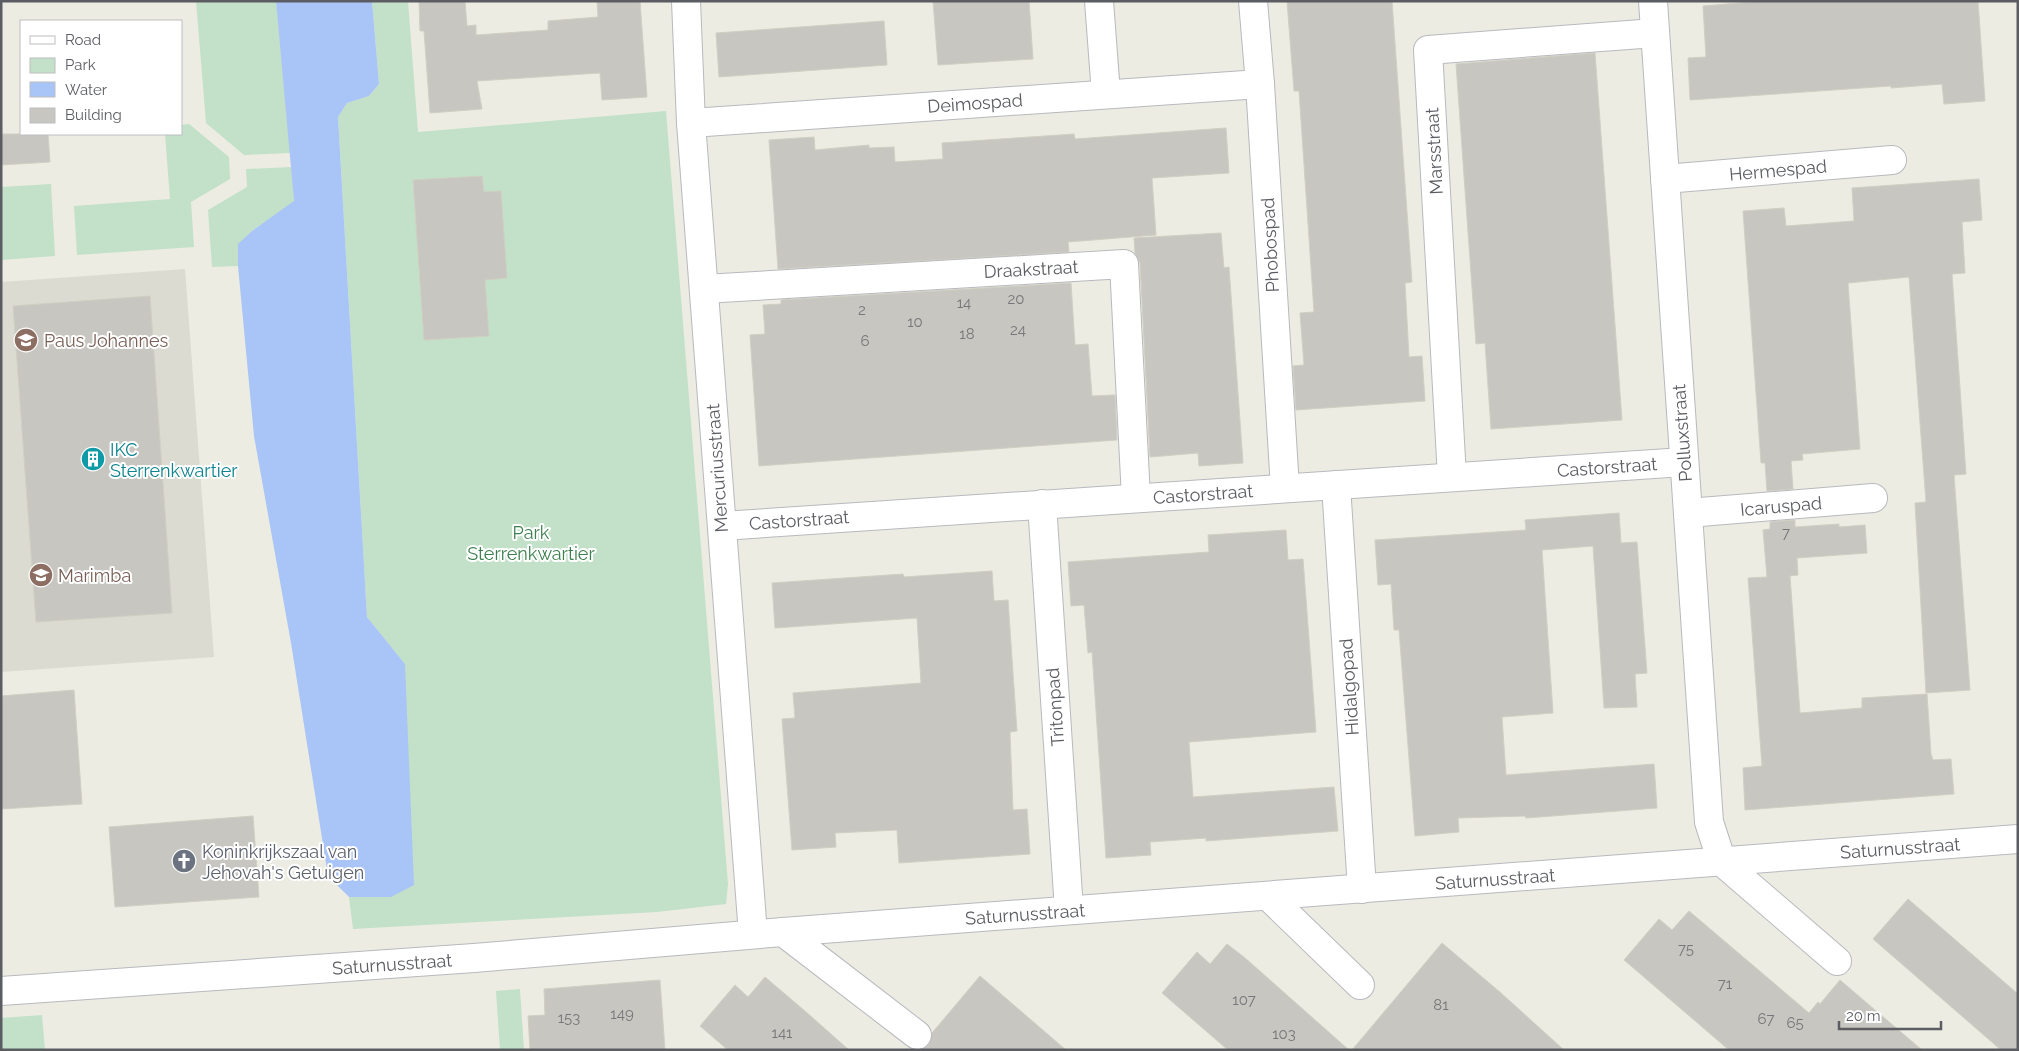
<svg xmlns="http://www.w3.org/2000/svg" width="2019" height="1051" font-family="Raleway,sans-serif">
  <rect width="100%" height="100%" fill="#ecece3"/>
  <path fill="#dcdbd1" d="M185,269L214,657L1,672V282Z"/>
  <g fill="#c2e1c8">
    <path d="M196,1H276L291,153L244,155L206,123Z"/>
    <path d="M372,1H408L418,132L666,111L728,884L726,904L657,912L353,929L349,897H391L405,664L367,617L338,117L347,103L369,96L379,84Z"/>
    <path d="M189,124L229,157L230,179L191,202L194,247L77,255L74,206L170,199L165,134H181V125Z"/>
    <path d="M292,167L294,202L252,231L239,244L238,266L212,267L208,210L247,187L246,169Z"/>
    <path d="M51,184L55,256L1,260V187Z"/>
    <path d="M520,989L524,1050H500L496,991Z"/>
    <path d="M42,1015L45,1050H1V1018Z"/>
  </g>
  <path fill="#a9c4f6" d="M276,1H372L379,84L369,96L347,103L338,117L367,617L405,664L414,885L391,897H349L328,876L291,643L254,436L238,266V244L252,231L294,201Z"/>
  <g fill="#c8c6c0" stroke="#d0cfc2">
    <path d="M419,1H465L467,26L476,25V35L548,30V21L598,17L597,1H640L647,97L602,100L600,73L477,81L482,109L430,113L424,31H420Z"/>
    <path d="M933,1H1029L1033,59L938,65Z"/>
    <path d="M1287,1H1392L1412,282L1405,283L1409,357L1422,356L1425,401L1296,410L1293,366L1304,365L1300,313L1314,312L1299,91H1294Z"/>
    <path d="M1762,1H1978L1985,101L1944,104L1942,84L1891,88V86L1690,100L1688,58L1706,57L1703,6Z"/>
    <path d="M884,21L887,65L719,77L716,33Z"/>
    <path d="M1595,53L1622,420L1491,429L1485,343L1476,344L1456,64Z"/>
    <path d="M1226,128L1229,173L1152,178L1156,235L1068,242L1069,252L778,269L769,140L814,137L815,150L869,145V148L894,147L895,162L943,159L942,143L1074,134L1075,139Z"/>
    <path d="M1,134H48L50,162L1,165Z"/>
    <path d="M482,176L484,192L501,191L507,278L485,280L489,336L424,340L413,180Z"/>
    <path d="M1979,179L1982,220L1962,222L1965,273L1952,274L1966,474L1954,475L1970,690L1926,693L1915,503L1926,502L1909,277L1848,283L1860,449L1802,454L1803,460L1791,461L1793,489L1767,491L1765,463H1761L1743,211L1784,208L1786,226L1854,221L1852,188Z"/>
    <path d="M1221,233L1224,268L1229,267L1243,463L1199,466L1198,453L1150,457L1140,263L1135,253L1134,238Z"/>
    <path d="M1071,283L1075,345L1088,344L1092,396L1115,395L1117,440L759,466L750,335L765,334L763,305L781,304V300Z"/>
    <path d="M150,296L172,613L36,622L13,306Z"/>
    <path d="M1619,513L1621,543L1637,542L1647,673L1635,674L1637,707L1604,708L1593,546L1542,550L1553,713L1502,717L1506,775L1654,764L1657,808L1526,818L1525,816L1458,818L1459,832L1415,836L1399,630H1394L1391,584L1378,585L1375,540L1526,530L1525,520Z"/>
    <path d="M1795,520V527L1839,524V527L1865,525L1867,553L1797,558L1798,575L1790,576L1800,713L1862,708V698L1927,694L1931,754L1933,760L1951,759L1954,794L1745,810L1743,768L1762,766L1748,578L1767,577L1763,530L1770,529V522Z"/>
    <path d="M1286,530L1288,560L1303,559L1316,732L1189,742L1193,797L1334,787L1338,831L1206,841V838L1150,842L1151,855L1106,858L1092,652L1088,653L1084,605L1071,606L1068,562L1209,552L1208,535Z"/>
    <path d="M992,571L994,601L1008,600L1017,731L1010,732L1013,810L1027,809L1030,854L899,863L897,830L835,833L836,847L792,850L782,719L795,718L793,693L921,683L917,618L775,628L772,583L903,574L904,577Z"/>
    <path d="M74,690L82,804L1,809V696Z"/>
    <path d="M253,816L259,897L115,907L109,827Z"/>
    <path d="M1908,899L2018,994V1050H2001L1873,939Z"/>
    <path d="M1689,911L1809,1013L1818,1002L1820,1004L1840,980L1922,1050H1729L1624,960L1659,919L1672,930Z"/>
    <path d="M1442,943L1501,993L1564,1050H1352Z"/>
    <path d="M1227,944L1244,957L1349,1050H1228L1162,993L1197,952L1210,964Z"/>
    <path d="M980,976L1001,994L1066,1050H921L929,1045L932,1033Z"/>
    <path d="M765,977L805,1011L849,1050H728L700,1026L735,985L748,997Z"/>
    <path d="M660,980L665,1050H530L528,1016L545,1015L544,989Z"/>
  </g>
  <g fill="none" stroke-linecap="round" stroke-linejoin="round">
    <g stroke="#b8b9be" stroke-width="30">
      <g id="pedestrian">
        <path d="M1099,1L1106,94"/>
        <path d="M1253,1L1260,84L1285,488"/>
        <path d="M691,123L1260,84"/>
        <path d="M1336,485L1362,889"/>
        <path d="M1042,504L1069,910"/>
      </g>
    </g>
    <g stroke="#b8b9be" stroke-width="30">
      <g id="minor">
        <path d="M686,1L691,123L753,934"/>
        <path d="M1653,1L1709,822L1722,862L1837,961"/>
        <path d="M1665,179L1892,160"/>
        <path d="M704,289L1124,264L1136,498"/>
        <path d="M1452,477L1428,50L1655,33"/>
        <path d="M1688,513L1873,498"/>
        <path d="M722,526L1684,462"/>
        <path d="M1268,896L1360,985"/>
        <path d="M783,932L917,1035"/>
        <path d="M1,991L474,958L783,932L2018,839"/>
      </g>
    </g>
    <use href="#pedestrian" stroke="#fff" stroke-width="28"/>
    <use href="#minor" stroke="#fff" stroke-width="28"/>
  </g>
  <defs>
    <g id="school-disc" transform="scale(1.25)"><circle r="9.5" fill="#8d6e63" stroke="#fff"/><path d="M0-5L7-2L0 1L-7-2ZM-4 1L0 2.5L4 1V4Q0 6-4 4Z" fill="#fff"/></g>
    <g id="building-disc" transform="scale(1.25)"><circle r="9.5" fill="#0f9aa8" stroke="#fff"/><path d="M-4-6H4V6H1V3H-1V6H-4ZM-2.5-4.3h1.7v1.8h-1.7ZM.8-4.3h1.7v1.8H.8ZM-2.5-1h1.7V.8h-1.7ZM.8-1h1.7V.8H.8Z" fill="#fff"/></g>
    <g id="church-disc" transform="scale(1.25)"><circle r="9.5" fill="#6b7280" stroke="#fff"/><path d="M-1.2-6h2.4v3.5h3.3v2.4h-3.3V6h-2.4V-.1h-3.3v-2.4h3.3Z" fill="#fff"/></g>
  </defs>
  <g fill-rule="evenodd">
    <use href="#school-disc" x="26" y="340"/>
    <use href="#building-disc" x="93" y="459"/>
    <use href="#school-disc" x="41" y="575"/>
    <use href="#church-disc" x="184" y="861"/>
  </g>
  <g text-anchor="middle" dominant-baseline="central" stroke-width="4" stroke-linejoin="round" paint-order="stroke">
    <g font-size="15" fill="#76777a">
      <text x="1016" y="299">20</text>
      <text x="964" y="303">14</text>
      <text x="862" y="310">2</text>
      <text x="915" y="322">10</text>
      <text x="1018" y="330">24</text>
      <text x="967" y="334">18</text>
      <text x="865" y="341">6</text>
      <text x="1786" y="533">7</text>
      <text x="1686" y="949">75</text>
      <text x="1725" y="984">71</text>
      <text x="1244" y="1000">107</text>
      <text x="1441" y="1005">81</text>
      <text x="622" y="1014">149</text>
      <text x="569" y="1018">153</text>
      <text x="1766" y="1019">67</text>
      <text x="1795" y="1023">65</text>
      <text x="782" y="1033">141</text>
      <text x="1284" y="1034">103</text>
    </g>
    <g font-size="18" fill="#5b5d62" stroke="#fff">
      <text transform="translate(975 103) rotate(-4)">Deimospad</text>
      <text transform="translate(1434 151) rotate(-93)">Marsstraat</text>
      <text transform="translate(1778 170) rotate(-5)">Hermespad</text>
      <text transform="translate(1270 245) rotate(-93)">Phobospad</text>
      <text transform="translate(1031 269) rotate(-3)">Draakstraat</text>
      <text transform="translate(1682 433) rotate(-94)">Polluxstraat</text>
      <text transform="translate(1607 467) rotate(-4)">Castorstraat</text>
      <text transform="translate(717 468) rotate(-94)">Mercuriusstraat</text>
      <text transform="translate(1203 494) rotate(-4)">Castorstraat</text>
      <text transform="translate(1781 506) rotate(-5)">Icaruspad</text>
      <text transform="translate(799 520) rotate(-4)">Castorstraat</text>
      <text transform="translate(1349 687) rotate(-94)">Hidalgopad</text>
      <text transform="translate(1055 707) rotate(-94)">Tritonpad</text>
      <text transform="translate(1900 848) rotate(-4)">Saturnusstraat</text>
      <text transform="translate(1495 879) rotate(-4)">Saturnusstraat</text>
      <text transform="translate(1025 914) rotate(-4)">Saturnusstraat</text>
      <text transform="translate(392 964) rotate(-4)">Saturnusstraat</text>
    </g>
    <g font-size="18" fill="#785e54" stroke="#fff" text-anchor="start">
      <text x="44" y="340">Paus Johannes</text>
      <text x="58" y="575">Marimba</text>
    </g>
    <g font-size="18" fill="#0d838f" stroke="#fff" text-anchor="start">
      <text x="110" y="449">IKC<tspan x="110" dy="21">Sterrenkwartier</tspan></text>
    </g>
    <g font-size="18" fill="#3d7f4e" stroke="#fff">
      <text x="531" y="532">Park<tspan x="531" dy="21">Sterrenkwartier</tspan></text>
    </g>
    <g font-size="18" fill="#5b616d" stroke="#fff" text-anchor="start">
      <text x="202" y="851">Koninkrijkszaal van<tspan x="202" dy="21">Jehovah's Getuigen</tspan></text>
    </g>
  </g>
  <rect width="2019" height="1051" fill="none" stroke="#5b5d62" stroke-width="5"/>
  <rect x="20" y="20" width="162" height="115" fill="#ffffff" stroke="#bdbec0"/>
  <rect x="30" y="36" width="25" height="8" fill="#ffffff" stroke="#bdbec0"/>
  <text x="65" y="45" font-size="15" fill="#5b5d62">Road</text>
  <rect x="30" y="58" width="25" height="15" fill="#c2e1c8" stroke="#bdbec0"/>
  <text x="65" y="70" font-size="15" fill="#5b5d62">Park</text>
  <rect x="30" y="82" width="25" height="15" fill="#a9c4f6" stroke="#bdbec0"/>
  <text x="65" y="95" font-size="15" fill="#5b5d62">Water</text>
  <rect x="30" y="108" width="25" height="15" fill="#c8c6c0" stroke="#bdbec0"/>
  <text x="65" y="120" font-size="15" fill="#5b5d62">Building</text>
  <path d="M1839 1021v8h102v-8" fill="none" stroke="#5b5d62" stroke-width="2.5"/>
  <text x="1846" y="1021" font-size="15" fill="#5b5d62" stroke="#ffffff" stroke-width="4" paint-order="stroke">20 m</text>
</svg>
